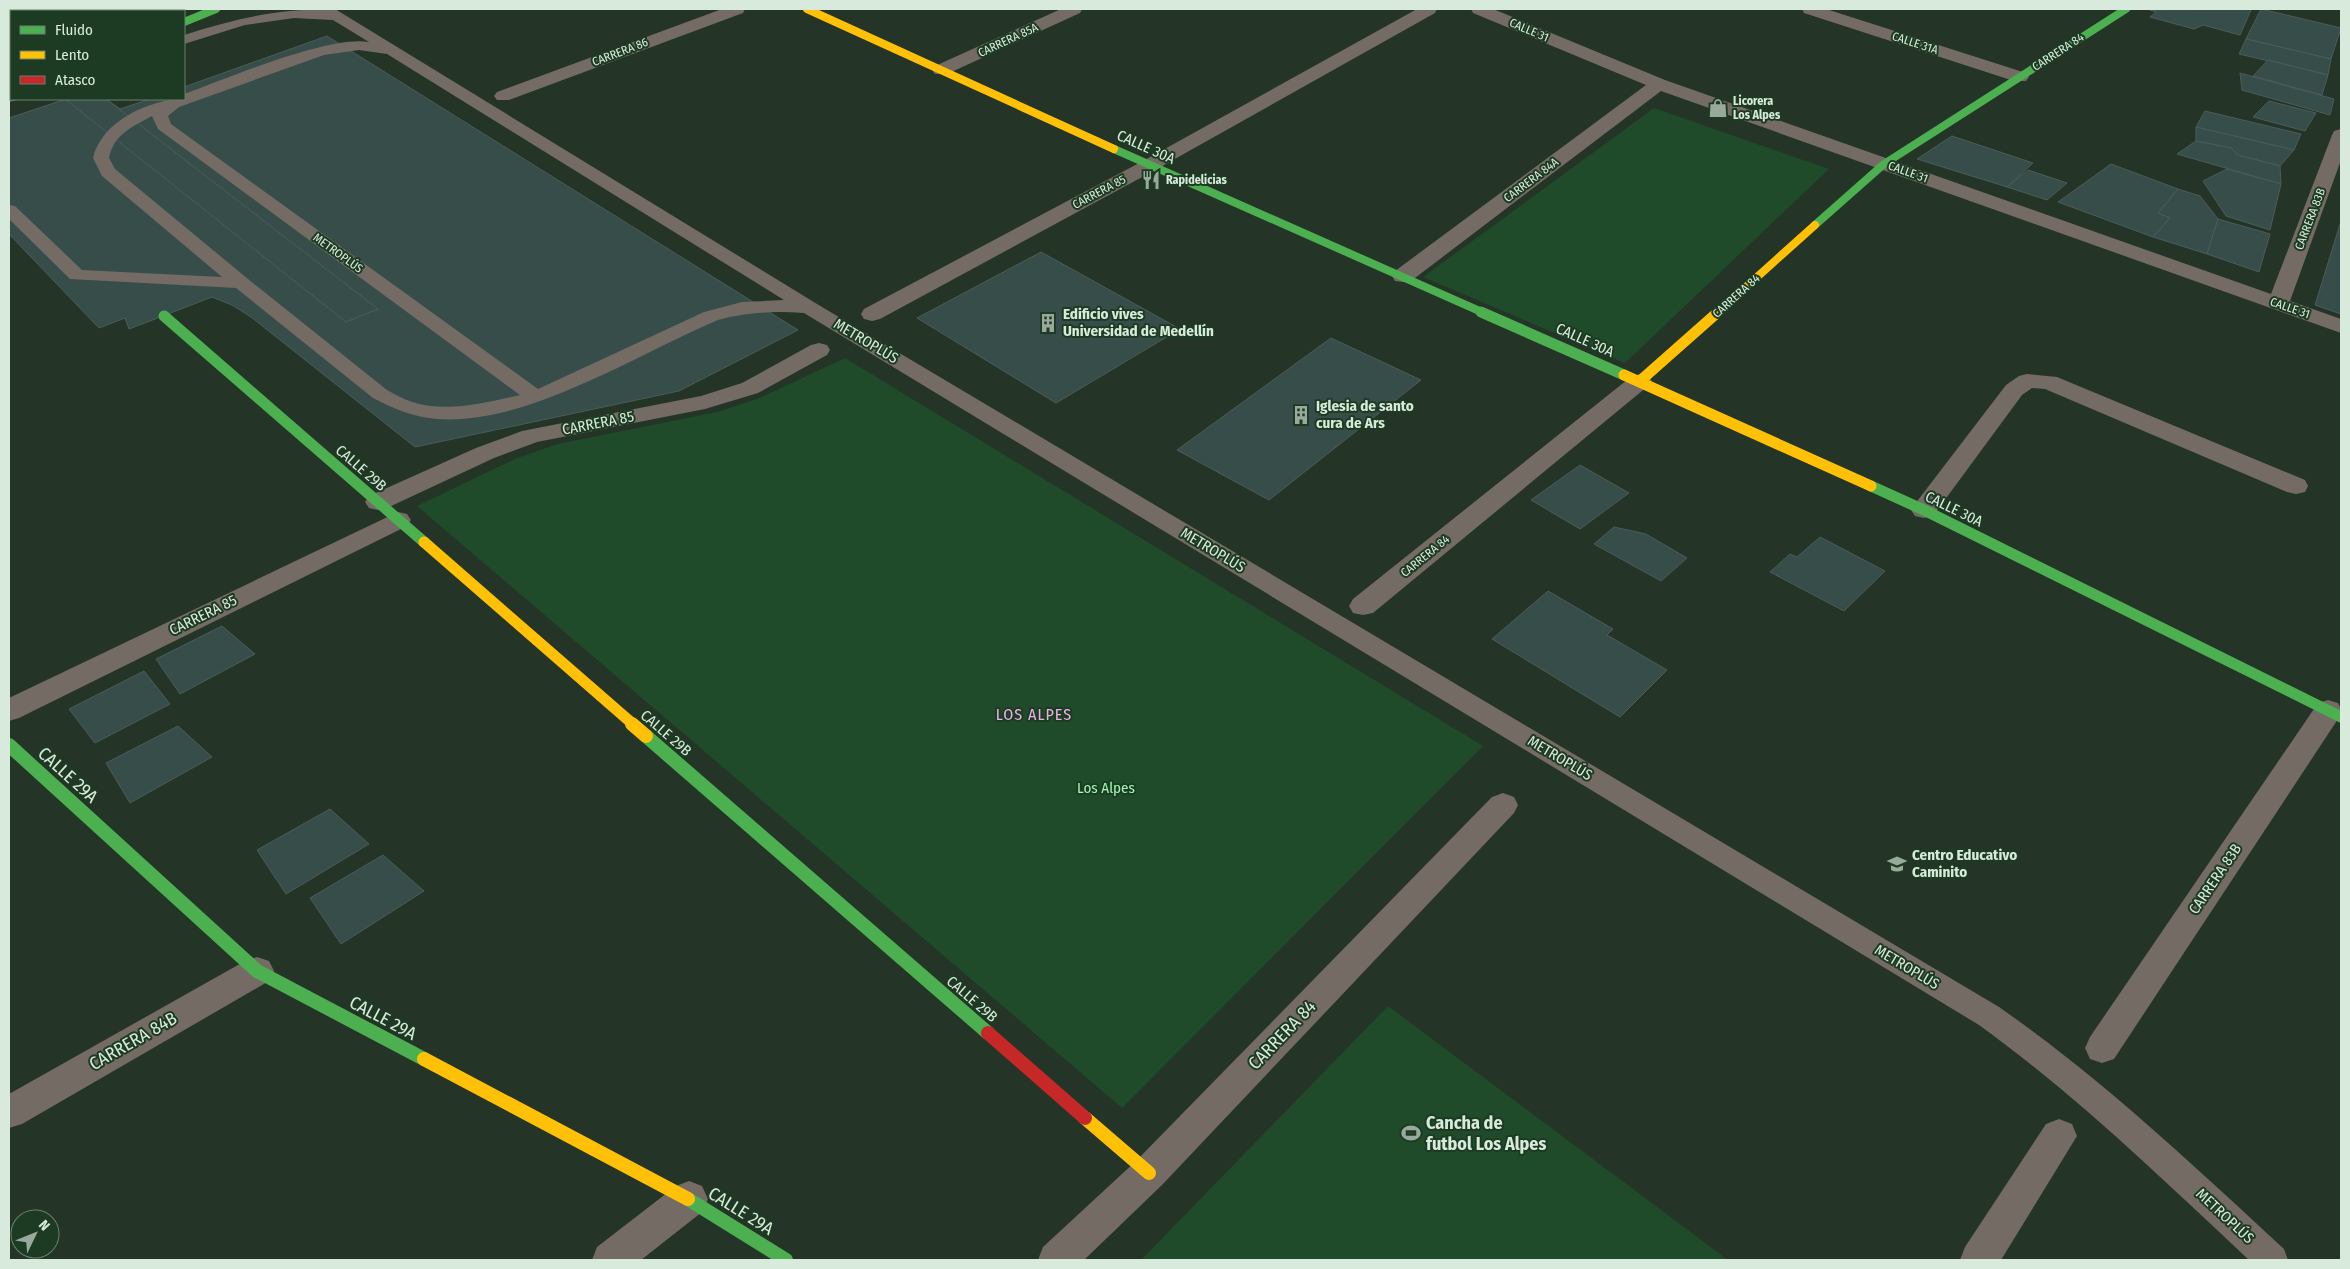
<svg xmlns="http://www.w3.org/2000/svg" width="2350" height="1269" font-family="'Fira Sans Condensed',sans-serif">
  <rect width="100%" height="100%" fill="#243427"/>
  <path fill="#22442a" d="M9,9H167L159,11H11V56H9Z"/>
  <g fill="#1f4b2a">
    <path d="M1654,108L1829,169L1625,363L1423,277Z"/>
    <path d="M845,358L1483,746L1122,1108L417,506L517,458L558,444L717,412L757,399Z"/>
    <path d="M1388,1006L1728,1260H1141Z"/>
  </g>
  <g fill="#364d49" stroke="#4c5d59">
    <path d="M2246,9L2251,10L2240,35L2203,25L2194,29L2150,17L2156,12L2150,10Z"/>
    <path d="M2261,9L2341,28L2331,59L2246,39Z"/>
    <path d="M327,36L798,330L679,391L415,447L251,317L232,305L212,297L129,329L125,318L99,328L9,234V118L66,99H106L120,109L150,99H184V87Z"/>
    <path d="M2246,39L2331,59L2328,75L2239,54Z"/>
    <path d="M2268,60L2328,75L2322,95L2253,76Z"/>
    <path d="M2240,73L2334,99L2330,115L2242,90Z"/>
    <path d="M65,99H106L378,309L346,322Z"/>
    <path d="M2269,101L2316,113L2305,131L2253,117Z"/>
    <path d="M2205,111L2301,134L2294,150L2196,127Z"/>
    <path d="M2196,127L2294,150L2280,166L2238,155L2231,148L2196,141Z"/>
    <path d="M1952,136L2033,163L2007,187L1917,159Z"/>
    <path d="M2196,141L2231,148L2238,155L2280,166L2281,184L2177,154Z"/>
    <path d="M2111,164L2178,189L2158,213L2170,218L2153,237L2058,202Z"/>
    <path d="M2227,169L2281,184L2270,230L2226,216L2203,181Z"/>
    <path d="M2028,170L2067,183L2047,200L2007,187Z"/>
    <path d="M2178,189L2200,196L2218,219L2207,254L2153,237L2170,218L2158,213Z"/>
    <path d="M2218,219L2270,234L2259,272L2207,254Z"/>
    <path d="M2341,221V314L2315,305Z"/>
    <path d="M1041,252L1180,329L1056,403L917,318Z"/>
    <path d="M1331,338L1421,380L1269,500L1177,450Z"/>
    <path d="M1580,465L1629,493L1580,529L1531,500Z"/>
    <path d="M1614,527L1646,534L1687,558L1661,581L1594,544Z"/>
    <path d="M1820,537L1885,571L1844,611L1770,572L1790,554L1797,557Z"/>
    <path d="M1548,591L1613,629L1607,635L1667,670L1620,717L1492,639Z"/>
    <path d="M222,626L255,654L180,694L156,659Z"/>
    <path d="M144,671L170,704L95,743L69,709Z"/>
    <path d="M178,726L212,757L130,803L106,763Z"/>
    <path d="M330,809L369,844L286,894L257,850Z"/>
    <path d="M383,855L424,891L341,944L310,898Z"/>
  </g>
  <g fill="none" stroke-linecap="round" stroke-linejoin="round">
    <g stroke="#696761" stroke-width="2" stroke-dasharray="4 2" stroke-linecap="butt">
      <path d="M16,11L27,9"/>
      <path d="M9,13L11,12"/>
    </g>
    <g fill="#756b65" fill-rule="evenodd">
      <path d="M335,9L817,304L1999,1007C2102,1079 2192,1164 2284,1249L2288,1260H2249C2161,1178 2076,1095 1979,1025L804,313C774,311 747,312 718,320C637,354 526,426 437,419C414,417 394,409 373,398L236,288L70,279L9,219V205L15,206L82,270L222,277L102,176L93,158C101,122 149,99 184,99V94C226,79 328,35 369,42L333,20L294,18L245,25L184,44V35C240,17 279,9 335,9ZM359,50L387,54L784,300L742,302L704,312L538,389L171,124L168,116L179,107L324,55ZM152,116L158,129L520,395C486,403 446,413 412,402C403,399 395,394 387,390L248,279L115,169L109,158C114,134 132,127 152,116Z"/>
      <path d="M9,92H11V99H18L17,100L9,102Z"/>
    </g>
    <g fill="#756b65" fill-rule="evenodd">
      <path d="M722,9H745L743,13L509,100H497L494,96L497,92Z"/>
      <path d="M1061,9H1082L1080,13L947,74H935L932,70L935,66Z"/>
      <path d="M1417,9H1437L1435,13L1157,169L880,319L872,321L864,319L861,314L864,309L1143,161Z"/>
      <path d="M1471,9H1493L1665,80L2271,294L2332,135L2334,131L2341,129V160L2290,301L2341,319V333L1661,91L1411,281L1403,282L1395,281L1392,276L1395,271L1646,85L1473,13Z"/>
      <path d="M1802,9H1826L2026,73L2029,77L2026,81H2014L1804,13Z"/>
      <path d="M819,343L827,345L830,350L827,355L758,393L705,409L537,442L494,458L387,508L378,510L369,508L365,502L369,496L476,448L522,431L701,396L742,383L811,345Z"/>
      <path d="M1640,374L1648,376L1652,381L1648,386L1373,613L1363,615L1353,613L1349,606L1353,599L1632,376Z"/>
      <path d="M2027,374L2057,377L2305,480L2308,486L2305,492L2296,494L2287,492L2045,389L2032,388L2022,395L1933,516L1924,518L1915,516L1911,510L1915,504L2006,385L2019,376Z"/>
      <path d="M398,512L407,514L411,520L407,526L19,718L9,721V698Z"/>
      <path d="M2328,700L2338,703L2341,709L2338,719L2114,1059L2102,1063L2090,1059L2085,1048L2090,1037L2318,703Z"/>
      <path d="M1503,793L1514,797L1518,805L1514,813L1162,1185L1084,1260H1038L1043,1247L1136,1161L1492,797Z"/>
      <path d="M257,957L269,961L274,971L269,981L22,1124L9,1128V1094L245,961Z"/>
      <path d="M2059,1119L2072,1124L2077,1136L2001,1260H1960L1965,1247L2046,1124Z"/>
      <path d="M689,1181L702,1186L708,1199L702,1212L641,1260H592L597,1247L676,1186Z"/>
    </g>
    <g stroke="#4caf50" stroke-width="8">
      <path d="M184,22L216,9"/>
      <path d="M9,78L11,77"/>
      <path d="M1114,149L1484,313"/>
      <path d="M1815,225L1884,164L2126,9"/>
    </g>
    <g stroke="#4caf50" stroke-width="11">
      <path d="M1481,312L1624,375"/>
      <path d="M164,316L424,542"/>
      <path d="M1871,486L1924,510L2341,717"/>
    </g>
    <g stroke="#4caf50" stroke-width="14">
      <path d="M646,736L988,1033"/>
      <path d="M9,745L257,971L424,1059"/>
      <path d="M688,1199L786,1260"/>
    </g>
    <g stroke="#ffc107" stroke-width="8">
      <path d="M807,9L1114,149"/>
      <path d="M1717,313L1815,225"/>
    </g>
    <g stroke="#ffc107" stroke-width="11">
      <path d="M1624,375L1871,486"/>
      <path d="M1640,381L1718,312"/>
      <path d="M424,542L634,725"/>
    </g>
    <g stroke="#ffc107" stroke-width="14">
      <path d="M632,724L646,736"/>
      <path d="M424,1059L688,1199"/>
      <path d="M1085,1118L1149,1173"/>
    </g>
    <path stroke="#c62828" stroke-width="14" d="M988,1033L1085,1118"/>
  </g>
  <defs>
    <g id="shop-bare" transform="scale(1.5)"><path d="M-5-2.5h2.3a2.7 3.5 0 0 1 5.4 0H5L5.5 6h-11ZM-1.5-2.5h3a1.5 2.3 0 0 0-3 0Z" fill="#99aa9c" stroke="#1d3b23" stroke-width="2.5" paint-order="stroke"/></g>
    <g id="restaurant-bare" transform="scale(1.5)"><path d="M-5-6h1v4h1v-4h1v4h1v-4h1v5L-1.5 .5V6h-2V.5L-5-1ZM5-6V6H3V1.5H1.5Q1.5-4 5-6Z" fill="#99aa9c" stroke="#1d3b23" stroke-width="2.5" paint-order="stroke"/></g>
    <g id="building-bare" transform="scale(1.5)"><path d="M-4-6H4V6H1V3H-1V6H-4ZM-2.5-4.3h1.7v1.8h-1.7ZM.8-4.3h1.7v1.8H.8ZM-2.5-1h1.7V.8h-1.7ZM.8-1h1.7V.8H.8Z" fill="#99aa9c" stroke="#1d3b23" stroke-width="2.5" paint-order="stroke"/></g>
    <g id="school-bare" transform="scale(1.5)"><path d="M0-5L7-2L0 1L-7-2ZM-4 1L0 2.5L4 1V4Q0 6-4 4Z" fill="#99aa9c" stroke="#1d3b23" stroke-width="2.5" paint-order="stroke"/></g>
    <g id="stadium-bare" transform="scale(1.5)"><path d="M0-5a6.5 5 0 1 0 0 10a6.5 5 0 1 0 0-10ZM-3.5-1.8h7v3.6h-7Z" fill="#99aa9c" stroke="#1d3b23" stroke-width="2.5" paint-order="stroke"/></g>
  </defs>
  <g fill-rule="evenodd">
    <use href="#shop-bare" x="1718" y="108"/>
    <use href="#restaurant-bare" x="1151" y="180"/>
    <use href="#building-bare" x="1048" y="323"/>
    <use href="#building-bare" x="1301" y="415"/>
    <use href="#school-bare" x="1897" y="864"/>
    <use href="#stadium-bare" x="1411" y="1133"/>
  </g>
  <g text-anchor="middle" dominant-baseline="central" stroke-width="4" stroke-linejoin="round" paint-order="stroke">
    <g font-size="12" fill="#d8eadb" stroke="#1d3b23">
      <text transform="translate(1529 30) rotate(23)">CALLE 31</text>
      <text transform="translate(1008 40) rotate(-25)">CARRERA 85A</text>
      <text transform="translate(1915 43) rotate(18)">CALLE 31A</text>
      <text transform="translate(620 52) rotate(-21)">CARRERA 86</text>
      <text transform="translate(2058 52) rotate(-33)">CARRERA 84</text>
      <text transform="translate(1908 172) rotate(20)">CALLE 31</text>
      <text transform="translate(1531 180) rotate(-37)">CARRERA 84A</text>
      <text transform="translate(1099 192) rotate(-28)">CARRERA 85</text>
      <text transform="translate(2310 219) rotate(-69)">CARRERA 83B</text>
      <text transform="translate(338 253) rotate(36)">METROPLÚS</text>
      <text transform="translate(1736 296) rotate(-42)">CARRERA 84</text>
      <text transform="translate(2290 308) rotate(19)">CALLE 31</text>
      <text transform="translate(1425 556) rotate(-39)">CARRERA 84</text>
    </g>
    <g font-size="12" font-weight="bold" fill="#d8eadb" stroke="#1d3b23" text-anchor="start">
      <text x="1733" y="101">Licorera<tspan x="1733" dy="14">Los Alpes</tspan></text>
      <text x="1166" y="180">Rapidelicias</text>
    </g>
    <g font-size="15" fill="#d8eadb" stroke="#1d3b23">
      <text transform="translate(1146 147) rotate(24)">CALLE 30A</text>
      <text transform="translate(1585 340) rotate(24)">CALLE 30A</text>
      <text transform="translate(866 341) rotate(31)">METROPLÚS</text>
      <text transform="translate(598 423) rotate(-11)">CARRERA 85</text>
      <text transform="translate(361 468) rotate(41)">CALLE 29B</text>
      <text transform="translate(1954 509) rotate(26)">CALLE 30A</text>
      <text transform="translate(1213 550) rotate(31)">METROPLÚS</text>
      <text transform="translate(203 615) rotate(-26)">CARRERA 85</text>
      <text transform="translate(666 733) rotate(41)">CALLE 29B</text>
      <text transform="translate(1560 758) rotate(31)">METROPLÚS</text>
      <text transform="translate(2215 879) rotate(-56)">CARRERA 83B</text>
      <text transform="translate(1907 967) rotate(31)">METROPLÚS</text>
      <text transform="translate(972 999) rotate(41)">CALLE 29B</text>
      <text transform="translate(2225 1216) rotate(43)">METROPLÚS</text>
    </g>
    <g font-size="15" font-weight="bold" fill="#d8eadb" stroke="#1d3b23" text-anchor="start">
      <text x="1063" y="314">Edificio vives<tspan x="1063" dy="17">Universidad de Medellín</tspan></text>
      <text x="1316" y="406">Iglesia de santo<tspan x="1316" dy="17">cura de Ars</tspan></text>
      <text x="1912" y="855">Centro Educativo<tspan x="1912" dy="17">Caminito</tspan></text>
    </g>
    <g font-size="15" fill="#a0f7b0" stroke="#1d3b23">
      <text x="1106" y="788">Los Alpes</text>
    </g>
    <g font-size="16" letter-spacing="1" fill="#ecb0e7" stroke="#1d3b23">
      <text x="1034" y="714">LOS ALPES</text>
    </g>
    <g font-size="18" fill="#d8eadb" stroke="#1d3b23">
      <text transform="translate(68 775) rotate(42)">CALLE 29A</text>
      <text transform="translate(383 1018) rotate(28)">CALLE 29A</text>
      <text transform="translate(1282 1035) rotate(-46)">CARRERA 84</text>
      <text transform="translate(133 1041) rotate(-30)">CARRERA 84B</text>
      <text transform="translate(741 1211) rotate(32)">CALLE 29A</text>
    </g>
    <g font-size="18" font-weight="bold" fill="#d8eadb" stroke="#1d3b23" text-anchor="start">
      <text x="1426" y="1123">Cancha de<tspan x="1426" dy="21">futbol Los Alpes</tspan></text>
    </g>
  </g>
  <rect width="2350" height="1269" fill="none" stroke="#d8eadb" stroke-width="20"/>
  <rect x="10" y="10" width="175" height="90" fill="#1d3b23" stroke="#68816d"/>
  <rect x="20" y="26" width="25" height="8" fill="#4caf50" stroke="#68816d"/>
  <text x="55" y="35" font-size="15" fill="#d8eadb">Fluido</text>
  <rect x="20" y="51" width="25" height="8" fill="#ffc107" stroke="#68816d"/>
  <text x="55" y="60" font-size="15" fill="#d8eadb">Lento</text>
  <rect x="20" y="76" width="25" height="8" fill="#c62828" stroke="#68816d"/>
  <text x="55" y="85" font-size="15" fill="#d8eadb">Atasco</text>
  <g transform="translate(35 1234) rotate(47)"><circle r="24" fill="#1d3b23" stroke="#68816d"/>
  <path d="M0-4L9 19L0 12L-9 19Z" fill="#99aa9c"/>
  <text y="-8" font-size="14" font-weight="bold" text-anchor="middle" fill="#d8eadb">N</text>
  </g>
</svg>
